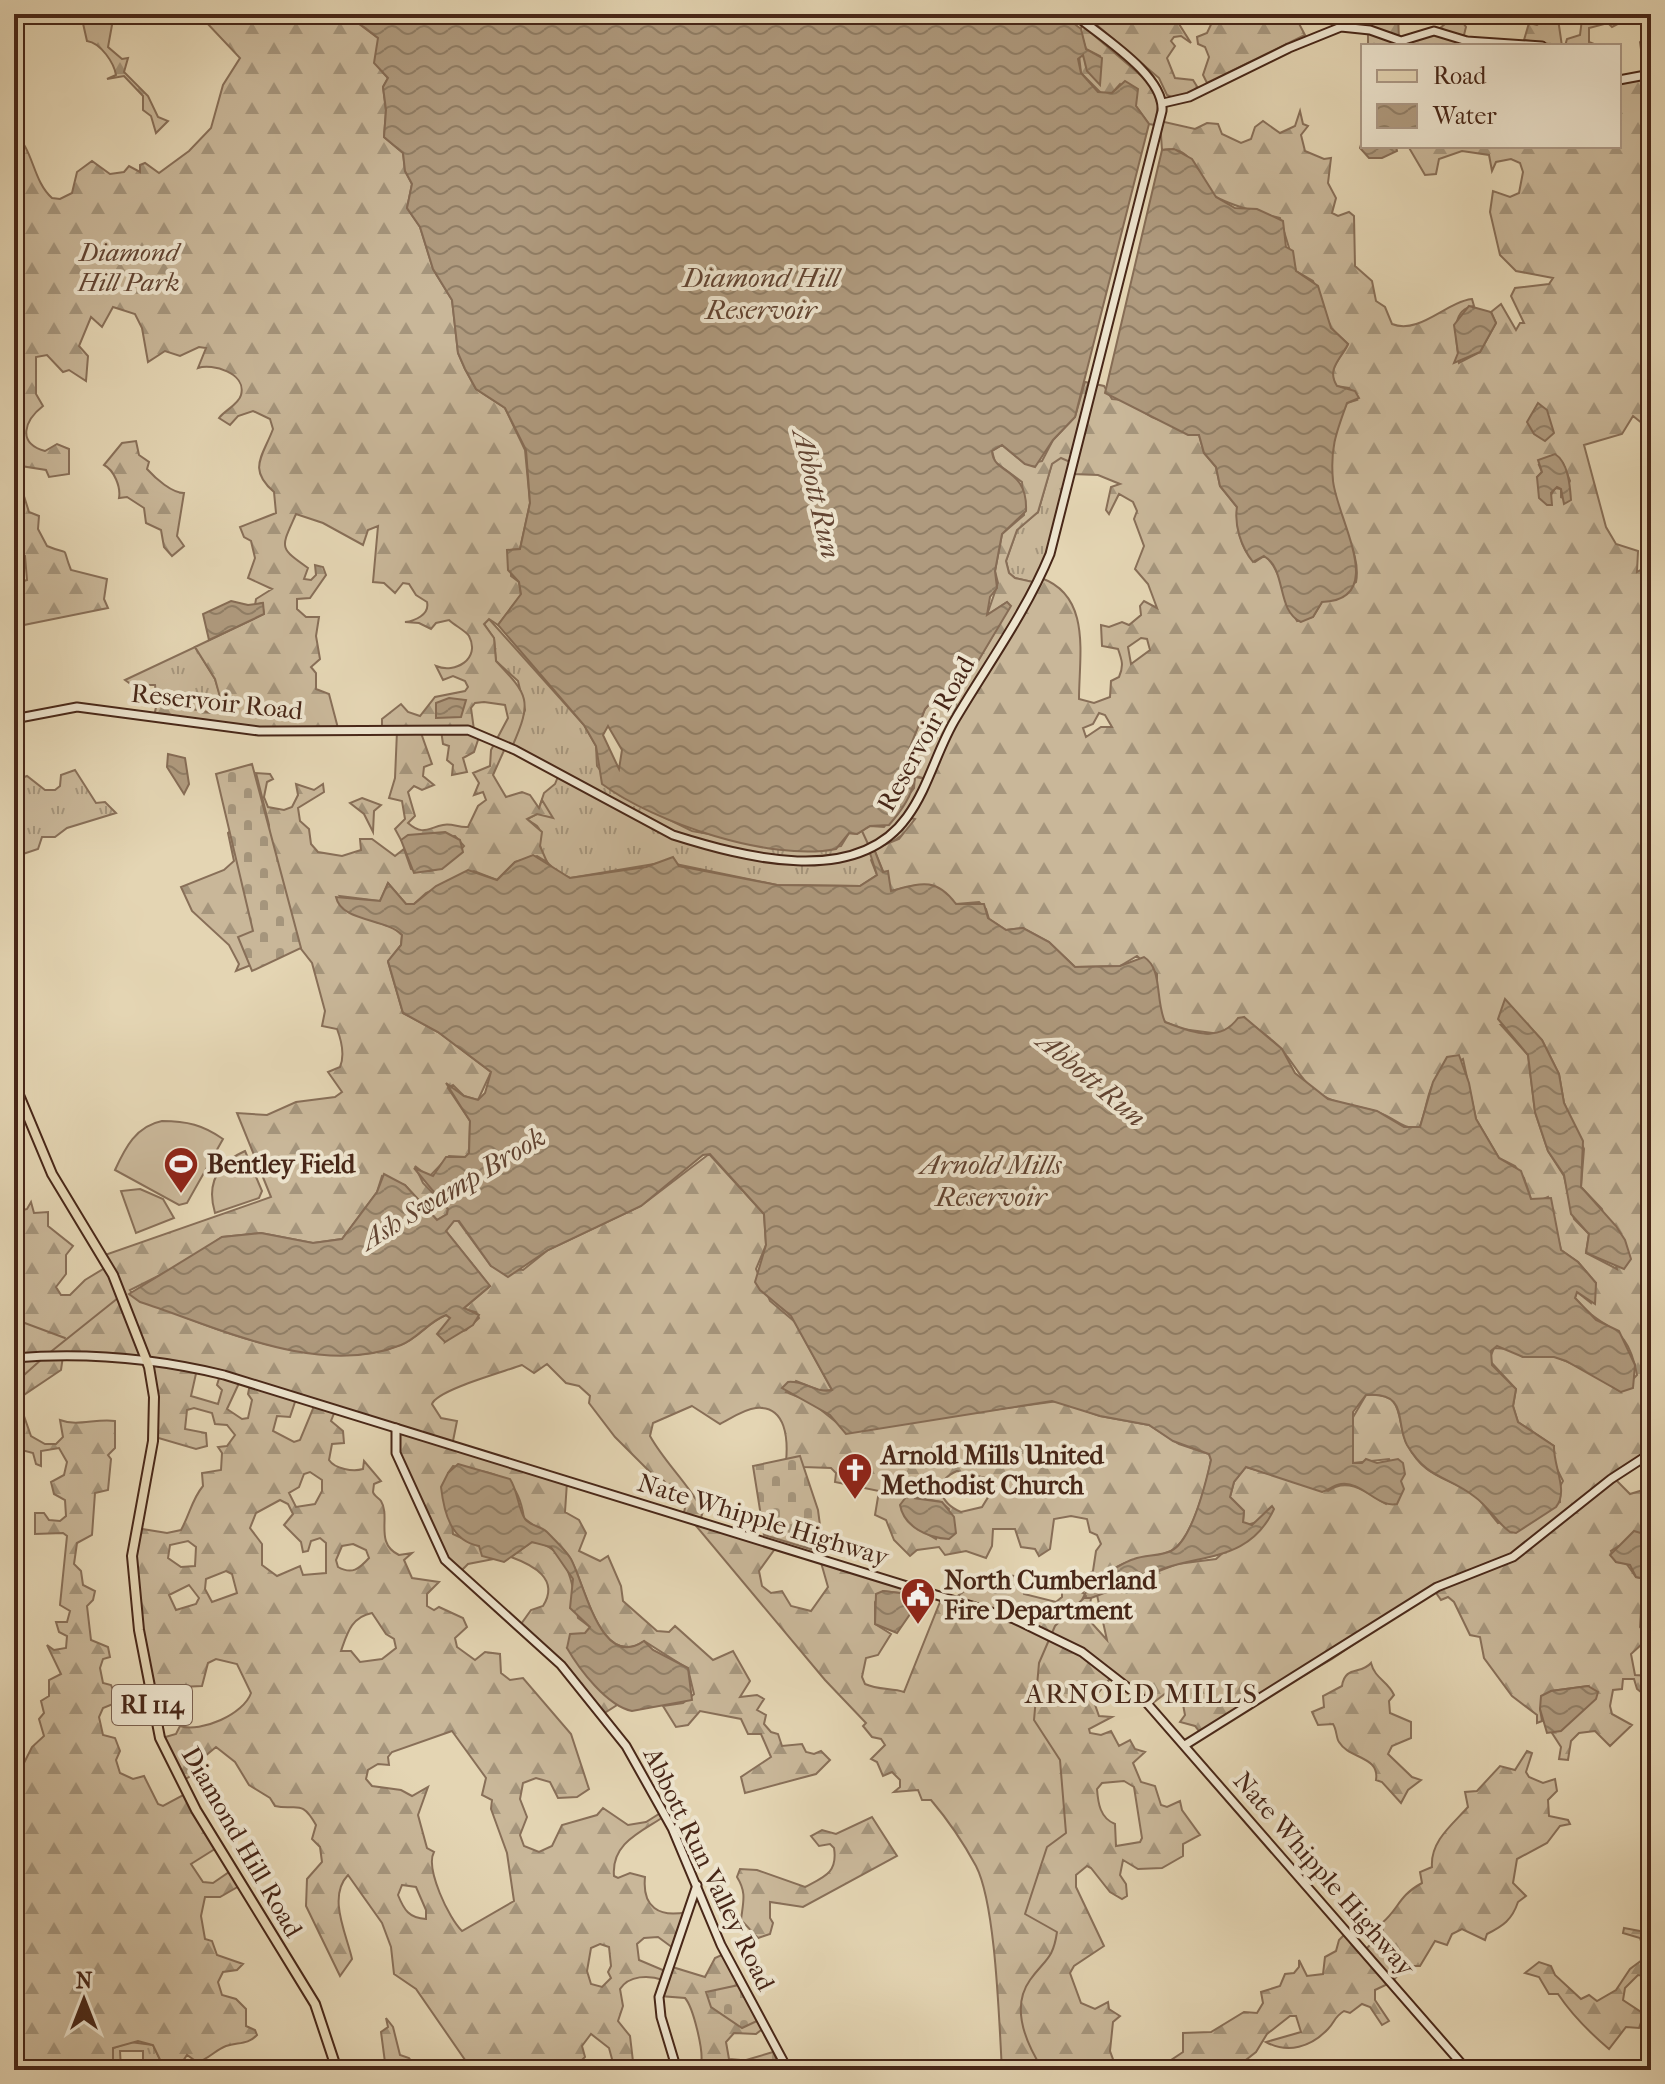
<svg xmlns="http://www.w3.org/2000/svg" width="1665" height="2084" font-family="'IM FELL French Canon',serif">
  <defs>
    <pattern id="grass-tufts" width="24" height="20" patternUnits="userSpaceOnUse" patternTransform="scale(2)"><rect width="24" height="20" fill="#c9b799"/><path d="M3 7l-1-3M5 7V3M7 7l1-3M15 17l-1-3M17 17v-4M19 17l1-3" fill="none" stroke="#a5957c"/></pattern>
    <pattern id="forest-firs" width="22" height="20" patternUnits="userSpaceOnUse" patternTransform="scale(2)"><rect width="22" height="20" fill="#c9b799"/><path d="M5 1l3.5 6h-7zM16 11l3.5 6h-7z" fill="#a5957c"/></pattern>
    <pattern id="cemetery-stones" width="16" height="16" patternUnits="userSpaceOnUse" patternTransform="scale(2)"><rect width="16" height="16" fill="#c9b799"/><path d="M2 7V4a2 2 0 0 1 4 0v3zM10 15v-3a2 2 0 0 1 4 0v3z" fill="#a5957c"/></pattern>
    <pattern id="water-waves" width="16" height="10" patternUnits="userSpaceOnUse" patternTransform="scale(2)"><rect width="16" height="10" fill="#af9a7e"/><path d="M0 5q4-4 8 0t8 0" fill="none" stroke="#907e66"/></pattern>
  </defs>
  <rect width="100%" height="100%" fill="#e4d5b3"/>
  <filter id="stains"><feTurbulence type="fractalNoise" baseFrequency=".0025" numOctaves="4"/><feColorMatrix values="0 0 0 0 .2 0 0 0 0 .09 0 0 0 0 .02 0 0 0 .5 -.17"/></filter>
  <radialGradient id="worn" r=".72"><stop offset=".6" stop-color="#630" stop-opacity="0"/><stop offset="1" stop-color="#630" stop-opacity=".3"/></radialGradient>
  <g fill="url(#grass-tufts)" stroke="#886f58" stroke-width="2">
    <path d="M1061,457L1075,464L1037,583L1015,578L1009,573L1006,561L1017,530L1038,512L1052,463Z"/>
    <path d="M489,619L584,725L596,746L597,766L619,795L692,831L804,851L841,846L849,833L857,834L870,826L884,827L914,788L915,777L927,779L909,817L915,819C906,839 886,841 871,860L877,875L860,886L777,885L666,862L570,878C557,872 541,861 540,845C539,839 543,832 537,826C534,823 530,822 527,819L537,814L544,793L555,784L559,774L512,747L525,710L518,681L496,661L494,638L484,624Z"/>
    <path d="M195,647L215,679L224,708L212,713L163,704L157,702L155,685H132L125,680Z"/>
    <path d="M75,770L96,803L105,802L116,813L67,828L55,837H42L38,849L20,855L14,842V808L22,804L24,796L19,779L27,776L45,790H55L60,786L61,775Z"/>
    <path d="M130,2042L153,2045L165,2070H143V2051H120L121,2070H113V2048Z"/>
  </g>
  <g fill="url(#forest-firs)" stroke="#886f58" stroke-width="2" fill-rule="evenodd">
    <path d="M73,14H102L112,25L108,47L122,59L128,58L124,72L148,96L158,117L168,121L156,133L151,116L143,110V96L124,76L107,79L116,75C114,63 101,43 87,41L82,19Z"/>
    <path d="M212,14H346L378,38C382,63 365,54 388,78L383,87L386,110L384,137L403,153L405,171L412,184L407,208L420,227L433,269L452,300L458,353L465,369L476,389L505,408L525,450L530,503L520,549L511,550V576L519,582L521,595L498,625L489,619L484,624L494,638L496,661C528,695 533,700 512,747L506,746L493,775L506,797L522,792L530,795L539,808L542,800L553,818L537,814L527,819L542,832L540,846L547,862L537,856L515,862L497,880L474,871L426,893L414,904H406L388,883L380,901L340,896L356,915L394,928L402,935L401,945L388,962L403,1013L438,1032L491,1072L478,1100L464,1096L453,1085L448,1088L470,1121L469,1153L466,1157L449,1156L429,1177L415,1166L423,1183L448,1209L447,1214L437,1220L405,1185L382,1176L377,1192L342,1239L313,1243L261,1233L222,1237L184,1263L130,1290L135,1296C207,1328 323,1376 400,1345C418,1339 428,1322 446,1315L450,1318L445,1342L456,1333L466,1330L479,1318L476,1312L463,1309L490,1286L446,1231L454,1221H458L491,1266L523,1270L548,1250L641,1206L709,1154L764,1214L766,1245L756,1269L770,1301L795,1322L832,1390L821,1391L796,1381L786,1392L811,1402L846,1430L1058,1401L1100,1416L1149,1425L1179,1444L1209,1454L1211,1460C1207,1482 1192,1540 1171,1551C1159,1557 1141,1557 1128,1562C1115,1566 1109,1574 1094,1576L1083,1593L1091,1598L1088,1619L1107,1640L1097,1595L1177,1564L1216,1559L1257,1522L1247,1525L1243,1522L1244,1511L1230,1497L1234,1482L1246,1467L1328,1491C1348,1476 1368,1493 1386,1504L1401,1486L1389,1459L1353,1463L1352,1419L1366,1395C1408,1391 1395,1422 1407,1444C1425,1479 1446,1476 1474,1495C1484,1503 1489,1513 1498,1523L1560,1502L1559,1488L1563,1481L1553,1461L1554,1446L1518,1422L1513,1406L1516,1389L1489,1360L1494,1348L1509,1349L1523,1357L1554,1356L1582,1368L1621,1392L1637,1375C1627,1320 1605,1335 1575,1298L1577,1292L1591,1303L1596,1283L1578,1262L1561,1250L1548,1197L1539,1201L1531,1199L1524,1178L1515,1166L1499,1158L1476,1119L1463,1059C1422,1080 1433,1092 1419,1129C1403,1129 1394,1118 1380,1113C1363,1106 1342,1106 1327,1098C1299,1085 1295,1059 1273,1041C1263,1032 1253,1027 1244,1017L1220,1034L1182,1029L1165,1022L1157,1007V974L1137,956L1120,966L1075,967L1049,942L1023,928L1006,930L989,919L986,909L979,902L956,904L912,886L891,891L874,849L899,839L915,819L908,817L926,779L905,773L903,765L925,709L940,692L965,683L1010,606L1007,602L987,615L998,583L995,571L1002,534L1024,515L1022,482L995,462L992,451L1002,445L1025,464L1042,461L1053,440L1075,417L1085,382L1104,386L1112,399L1123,400L1152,417L1199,435L1204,453L1216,467L1220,486L1237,507C1237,526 1239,548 1255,562L1264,556C1280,565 1285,603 1297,621L1313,617L1322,602L1356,582C1361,557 1344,532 1338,509C1332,488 1328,453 1334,433C1337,422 1343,413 1347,403L1357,400L1349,388L1336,386C1326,369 1341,359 1348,344L1331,328L1313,281L1296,271L1280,218C1259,213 1239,208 1220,199C1194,188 1200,143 1162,150L1160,121L1195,129L1207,123L1218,124L1222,134L1241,143L1251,139L1255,127L1263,121L1280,133L1295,126L1300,111L1303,124L1308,126L1301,135L1305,151L1324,159L1331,158L1328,183L1336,198L1332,213L1338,216L1349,212L1354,216L1355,266L1372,281L1376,301L1385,307L1392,324C1419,335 1446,302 1472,299L1474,306C1447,310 1458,345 1459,363L1480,352L1496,323L1491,312L1501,304L1516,330L1520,323H1524L1511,296L1515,288L1549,284L1553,278L1516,271L1500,255L1490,212L1493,191L1510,197L1519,193L1523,172L1520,163L1511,159L1496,162L1492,171L1489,155L1462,151L1439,159L1436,174L1425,175L1408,146H1619V84L1651,76V416L1643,424L1633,416L1622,434L1584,445L1606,527L1616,544L1638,551L1637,572L1651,564V1450L1613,1477L1630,1494L1643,1490L1651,1511V1588L1642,1594L1640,1627L1645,1632L1641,1645L1631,1654L1635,1675L1651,1676V1700L1637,1689L1634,1679H1623L1622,1689L1613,1690L1610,1706L1612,1714L1632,1725L1610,1746L1595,1731L1579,1733L1571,1741L1568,1760L1559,1759L1561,1747L1552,1733L1588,1686L1551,1691L1540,1709L1542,1721L1537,1723V1715L1512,1696L1484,1658L1480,1637L1470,1635L1454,1602L1448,1597L1441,1600L1434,1590L1332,1659L1202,1735L1195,1726L1180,1722L1185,1715L1182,1699L1187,1694L1186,1690L1166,1693L1149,1706L1113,1675L1093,1699L1099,1716L1112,1717L1089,1729L1090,1733L1101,1735L1111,1731L1119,1746L1130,1740L1135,1749L1145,1752L1133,1763L1141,1782L1155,1786L1161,1805L1167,1807L1180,1801L1182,1810L1200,1835L1183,1844V1856L1162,1868L1138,1869L1123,1860L1120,1875L1126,1884L1127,1896L1122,1899L1110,1892L1091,1868L1087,1866L1076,1875V1887L1104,1946L1074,1966L1070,1973L1081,2003L1095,2009L1108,2002L1109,2009L1120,2016L1113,2022L1110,2051L1117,2070H1002C999,2022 996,1905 976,1866C963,1842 948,1820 931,1800H922L918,1790L894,1792L900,1787V1780L892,1772L883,1776L877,1762L871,1759L885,1745L881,1739L872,1737L863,1726L866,1723L825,1680L692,1521L683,1517L685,1508L664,1481L649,1471L615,1437L589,1403L590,1396L579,1386L566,1383L547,1364L534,1373L522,1365C503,1372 437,1390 432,1404L441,1418L457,1421L452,1446L567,1482L565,1512L579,1520L586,1533L579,1551L600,1561L608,1556L621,1586L623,1601L657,1631L669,1632L675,1626L713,1660L733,1651L750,1681L740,1697L757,1695L764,1699L757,1710L766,1715L764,1724L771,1732L778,1734L782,1746L802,1744L806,1752L814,1754L821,1751L830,1760L816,1774L745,1793L741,1777L771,1757L761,1734H748L741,1719L700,1711L688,1725L676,1727L663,1706L683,1703L694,1694L688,1669L644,1641C600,1671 585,1583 570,1558C560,1541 540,1531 524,1518C517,1471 494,1474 453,1466L448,1473L453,1534L479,1546L494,1559L468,1564L459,1573C429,1544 396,1472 396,1430L335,1411L331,1421L343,1431L344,1443L332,1444L329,1460C335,1469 353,1472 363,1469L364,1461L381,1481L374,1484L373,1492C374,1496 379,1498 381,1501C391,1517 374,1543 399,1555L412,1553L404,1560L412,1578L439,1582L427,1594V1606L434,1610L439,1607L463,1618L467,1627L455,1638L457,1647L475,1660L485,1652L500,1654L501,1673L510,1680L523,1678L571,1734L589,1789L577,1797L558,1798L550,1782L536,1778L523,1783L520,1799L527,1817L520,1835L524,1846L539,1852L552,1846L562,1825L597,1815L603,1808L628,1825L646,1822L662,1812L665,1816C641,1832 611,1843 614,1876L618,1878L630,1873L645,1877C642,1907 659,1918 687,1912L673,1948L658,1937L644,1938L637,1944L639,1960L665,1971L669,1966L705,1977L715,1958L726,1953L765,2027L756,2034L734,2033L726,2042L729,2059L740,2060L741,2070H720L715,2063L701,2064C704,2051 693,2007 685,1998L660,1996L663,1980C649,1975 629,1975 620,1989L623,2006L618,2021L630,2036L634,2070H615L609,2048L591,2034L582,2046L585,2057L572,2070H560L554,2061L539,2066L538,2070H472L416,1989L394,1974L391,1947L382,1923L348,1875C327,1897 347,1935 352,1959L340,1976L306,1906L307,1879L322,1862L320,1847L312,1839L316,1825C301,1798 297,1811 275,1806L270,1798L249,1785L235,1762L216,1747L198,1762V1772L180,1782L162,1738L176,1734L180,1726C201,1733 244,1714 251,1693L237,1664L216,1659L208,1663L202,1686L180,1687L153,1699L134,1598L136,1528L167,1533L181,1530C190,1514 192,1499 203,1486L202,1473L221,1470L222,1453L218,1447L227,1446L235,1435L227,1425L215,1424L212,1413L194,1408L187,1410L185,1429L206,1433L207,1446L196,1449L155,1437L147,1360L63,1356L61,1370L18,1399L31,1436L45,1444H56L63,1437L60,1420C78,1427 96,1418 115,1421V1448L108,1455L111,1459L108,1490L95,1493L92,1535L77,1543L74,1564L81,1571L83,1585L95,1591L93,1600L87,1606L91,1640L108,1647L110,1657L103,1659L100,1668L103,1683L111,1685L115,1695L113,1704L103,1708L99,1717L103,1735L115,1738L120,1751L116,1760L120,1773L133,1779L144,1776L158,1804L163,1806L185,1794L218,1847L191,1864L203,1882L213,1883L232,1870L241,1885L220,1897H205L201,1916L205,1939L212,1941L217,1955L243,1964L237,1970L223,1972L218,1982L222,1995L236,1999L246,2009V2026L255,2030L257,2035C248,2045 238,2042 226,2046C215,2050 208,2060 197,2062L187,2055L177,2070H165L153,2045L138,2041L113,2048V2070H14V1761L23,1765L32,1747L44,1736L39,1719L44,1713L41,1701L49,1696V1680L61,1674L47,1645L54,1650L66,1648L67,1636L59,1632L56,1622H67L70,1611L60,1605L67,1536L63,1533L35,1534V1513H44L49,1520L60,1521L66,1516L65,1500L54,1494L51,1482L64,1475L67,1462L59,1448L41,1451V1466L36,1464L33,1453L14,1448V1213L27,1209L31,1202L34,1213L48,1212V1226L73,1246L66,1255V1274L56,1287L61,1295H70L85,1280L108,1266L102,1256L271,1197L237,1113L267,1115L296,1102L335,1097L342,1092L328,1072L340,1067C345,1055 342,1042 337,1029L322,1026L325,1011L312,963L298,945L270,847L269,825L256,773L270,774L273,779L267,782L264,797L268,807L284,810L292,807L298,795L296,784L314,790L323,784L324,792L298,808L300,821L309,829L311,844L318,852L342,856L361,850L360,839H372L395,856L404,849L411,869C437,876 446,865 464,846L455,836L401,840L395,829L405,819L402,801L389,798L395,778L397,731L382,730V719L401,704L408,712L420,716L435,697L465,691L468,687L465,681L453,676L443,680L436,666C455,674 481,659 469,636C466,631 454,625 449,620L436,623L431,629L419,623L405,622C414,621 430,615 427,602L416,595L409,584L403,583L395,593L384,583L373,582L378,526L368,530L363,545L323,523L296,514C281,548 278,547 308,568L304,579L311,580L316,575L315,565L323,567L326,575L310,598L297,599V609L306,617H319L316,636L320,659L311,667L316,673V689L329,694L339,732H287L154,717L157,702L212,713L223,708L215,679L195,647L264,614L262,603L255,605L256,599L272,589L248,578L255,558L251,541L244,537L240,527L276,513L274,492C247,469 263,456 273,429L270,419L253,411L238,416L230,425L219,418C224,411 239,404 241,395C247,373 212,363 198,368L206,348L199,347L180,356L165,351L148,362L142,328L135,314L113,307L102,327L91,317L79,346L88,356L86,381L69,370L63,372L47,355L36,357V394L43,406C25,420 16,443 45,451L57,444L69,449V474L49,477L46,470L21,466L14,458V133C34,149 32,180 52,198L60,199L72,193L77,172L92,161L110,174L124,172L129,166L140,172V165L145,163L159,173L189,151L211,128L223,85L240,58L205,21ZM1061,458L1075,464L1073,474L1098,475L1120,484L1111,487L1106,510L1109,514L1119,494L1133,502L1137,511L1134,519L1144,546L1135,569L1148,584L1157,608L1144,601L1140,606L1141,615L1129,625L1122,622L1109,627L1101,625L1102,646L1118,649C1122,660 1124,666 1119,677L1111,681L1110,697L1094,703L1079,699C1079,656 1092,596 1041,578L1037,583L1015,578L1009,573L1006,561L1017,530L1038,512L1052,464ZM1563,463L1570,481L1561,498V489L1555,488L1551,495L1537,477L1542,472L1539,465ZM1141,638L1147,639L1150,650L1131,664L1128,647ZM484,702L505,705L508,718L491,750L490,766L473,773L479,783L474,795L483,792L486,800L478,806L468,827C459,828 452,823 443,825C428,828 423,836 408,823L415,816L408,792L414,786L422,790L434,785L423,776L424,767L432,764L420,730H441L443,744L449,746L447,760L453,765L452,775L467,772L463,758L474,752L480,734L474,730L471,708L475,703ZM1099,713L1105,715L1112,727H1101L1086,737L1083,728L1093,724ZM1501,1025L1529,1026L1542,1040L1559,1074L1564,1103L1584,1149L1581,1187L1602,1209L1617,1269L1586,1253L1589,1234L1574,1219L1564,1176L1548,1151L1535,1112L1528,1055ZM197,1369L220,1375L217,1385L222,1390L218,1404L191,1396ZM240,1381L250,1384L248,1394L252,1400L248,1418L242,1419L227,1409ZM296,1399L315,1404L300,1440L294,1442L273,1431L277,1416L290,1417ZM692,1406L720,1424C730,1419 744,1409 756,1408C787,1405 788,1441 786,1462L803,1467L831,1468L836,1473L835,1482L879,1491L875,1515L886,1520L894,1540L910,1556L917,1550L939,1547L945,1555L966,1551L986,1558L992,1546L993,1529H1015L1021,1547L1035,1549L1039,1556L1050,1549L1054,1519L1071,1516L1087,1519L1090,1532L1097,1535L1101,1544L1096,1551L1093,1571L1062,1590V1597L1056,1602L1024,1594L1022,1577C995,1571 973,1582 953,1600L942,1597L904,1692C892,1688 878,1690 865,1684L862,1677L866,1658L878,1655L891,1634L875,1624V1602L883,1591L900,1593L911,1588L820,1559L828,1587L811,1611L791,1606L782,1591L771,1593L762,1586L759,1571L777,1546L700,1521L703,1511C688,1483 665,1463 650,1436L653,1423ZM957,1471L986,1478L990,1494L982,1507L961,1512C940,1503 932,1482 957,1471ZM310,1472L322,1480V1491L315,1504L296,1507L289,1493L299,1487L304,1474ZM915,1497L941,1502L949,1509L936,1539L912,1525ZM280,1500L288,1504L293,1514L284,1525L301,1542L303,1552L308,1551L311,1541L320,1538L326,1543V1573L303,1575L300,1566L277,1576L262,1565V1544L250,1528L256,1513ZM188,1541L196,1547L195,1566L181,1567L168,1558L170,1545ZM353,1544L366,1550L369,1558C359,1569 352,1575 338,1567L336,1560L342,1546ZM1645,1544L1641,1578L1636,1577L1626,1563L1616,1562L1611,1551L1619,1546ZM226,1571L232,1574L237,1593L212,1602L205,1589L206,1579ZM189,1585L199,1598L196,1604L176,1610L169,1595ZM372,1613L386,1634L394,1639L396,1648L382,1659L360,1662L351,1651H341C347,1634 351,1617 372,1613ZM452,1731L486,1778L482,1795L492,1800L491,1809L507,1853L514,1901L462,1931C449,1919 425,1868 434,1852L427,1848L418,1815L428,1787L412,1796L401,1790L372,1786L366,1779L368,1770L378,1764L389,1765L388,1757L392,1752ZM1124,1781L1134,1787L1142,1838L1140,1842L1116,1846L1115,1824C1100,1818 1098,1803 1097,1789L1102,1783ZM402,1885L416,1887L426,1910V1919C409,1918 404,1910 398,1895ZM600,1944L609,1947L611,1966L608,1972L611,1978L602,1987L591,1984L587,1971L591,1948Z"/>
    <path d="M1084,14H1155L1168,23L1179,24L1191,43L1181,36L1174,37L1171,41L1175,46L1167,58L1175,78L1193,80L1198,88L1176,99L1167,95L1159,78Z"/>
    <path d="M1216,14H1294L1305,35L1207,83L1203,75L1209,57L1205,47L1198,44L1197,37L1207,33Z"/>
    <path d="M1376,14H1398L1399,39L1353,23V19L1378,23Z"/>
    <path d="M1457,14L1466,27L1463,39L1439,29Z"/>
    <path d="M1552,14H1570L1558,19L1562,46L1524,40L1529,23L1537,25Z"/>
    <path d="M1574,14H1651V69L1644,71L1640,42L1645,37L1644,21L1629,18L1612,27L1608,23L1589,28V42L1599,46H1565L1567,39L1580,35L1582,19Z"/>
    <path d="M1082,25L1152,85L1158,106L1155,125L1149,124L1120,84L1112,93L1102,94L1081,73L1079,55L1085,57L1086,67L1100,72V56L1086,49L1080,31Z"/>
    <path d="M1371,33L1400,43L1438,34L1455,41L1485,46H1368V34Z"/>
    <path d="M136,441L139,455L149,462L147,469C156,479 172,493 184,493L177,536L184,546L172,556L164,547L161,530L146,523L144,508L127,497L119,498C121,487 114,470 104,465L122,443Z"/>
    <path d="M14,493H23L29,512L39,516L38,529L47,546C73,557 60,543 71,570L107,579L104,599L108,608L14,627V584L27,580L25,556L14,557Z"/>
    <path d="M362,798L381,805L374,811L373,832L364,814L350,803Z"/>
    <path d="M232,830L257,915L251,965L236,971L239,964L229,945L192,911L181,887L224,870L234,861L228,833Z"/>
    <path d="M532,1542C569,1545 574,1588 578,1618L590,1627L589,1632L567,1648L617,1705L603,1714L519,1627L531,1610L543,1606C560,1579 533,1565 511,1557Z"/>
    <path d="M1371,1663C1375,1679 1388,1681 1394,1695L1389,1701L1390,1713L1411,1722V1738L1392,1746L1388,1754L1412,1777L1421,1780L1408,1790L1401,1803L1382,1782L1376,1780C1380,1756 1349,1759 1339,1742C1336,1738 1337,1730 1333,1724L1318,1725L1312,1712L1324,1707L1323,1696L1342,1686C1345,1665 1361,1675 1371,1663Z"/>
    <path d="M1527,1751L1532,1753L1526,1772L1529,1777L1543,1783L1555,1779L1557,1791L1548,1800L1549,1816L1568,1820L1570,1824L1560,1826L1547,1843L1517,1859L1513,1883L1526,1896L1518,1902C1512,1920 1503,1926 1487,1934L1485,1940L1462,1929L1452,1934L1447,1945L1435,1941L1420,1966H1406L1392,1982L1375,1990V2000L1389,2021L1382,2025L1370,2007L1362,2004L1350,2013L1344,2011C1334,2017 1335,2022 1328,2029C1311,2047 1288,2054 1266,2042L1301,2032L1296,2016H1290L1267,2034L1256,2052L1233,2070H1137V2063L1171,2060L1183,2052V2033L1211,2032L1244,2012L1257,2013L1263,2003L1261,1992L1280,1986L1285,1974L1294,1973L1299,1967V1960L1307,1976L1323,1974L1325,1957L1336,1951L1339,1940L1348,1931L1366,1949L1383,1932L1382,1923C1399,1909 1398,1896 1422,1883L1420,1872L1432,1867C1430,1841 1453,1824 1468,1807L1465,1792L1477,1791L1500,1766L1515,1770Z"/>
    <path d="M872,1817L897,1856L803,1907L770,1902V1918L773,1923L770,1934L758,1938L741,1920C743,1902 747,1893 737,1877L740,1869L757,1870L805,1887C824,1877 838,1873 834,1848L830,1844L819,1846L811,1836L822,1830L836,1834Z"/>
    <path d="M1624,1928L1651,1933V1977L1638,1975L1625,1988L1623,2000L1644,2014L1639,2028L1626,2027L1609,2049C1589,2032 1572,2015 1558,1994H1549L1539,1977L1525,1973L1539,1962L1551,1966L1555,1975L1581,1999L1589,1995L1597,2001L1616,1990L1630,1969L1646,1957L1640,1938L1623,1933Z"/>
    <path d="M386,2018L393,2027L400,2055L409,2058L418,2070H386L381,2032L388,2027Z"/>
  </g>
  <g fill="url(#cemetery-stones)" stroke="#886f58" stroke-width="2">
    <path d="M252,764L301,948L252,971L238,937L253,931L216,774Z"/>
    <path d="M800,1456L818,1510L823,1548L820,1552L764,1535L753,1466Z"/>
    <path d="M739,1985L759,2020L742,2028L711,2007L706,1992Z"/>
    <path d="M773,2052L782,2070H738L736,2063Z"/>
  </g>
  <g fill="#c9b799" stroke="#886f58" stroke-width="2">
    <path d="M162,1121C187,1121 203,1125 223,1139L187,1203L179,1205L115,1170C125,1148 136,1126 162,1121Z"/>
    <path d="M245,1151L262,1191L259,1198L215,1213C206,1183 218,1163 245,1151Z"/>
    <path d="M140,1189L163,1199L174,1218L136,1233L121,1191Z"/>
  </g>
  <g fill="url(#water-waves)" stroke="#866c55" stroke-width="2" fill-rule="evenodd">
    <path d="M346,14H976L977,21L987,22L1000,14H1062L1081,29L1086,49L1102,58L1100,85L1087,71L1083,55L1078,59L1081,73L1098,92L1112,93L1125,81L1138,89L1136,106L1149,124L1075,417L1053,440L1035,467L1025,464L1002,445L992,451C993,475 1028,467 1026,511L1002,534L995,571L997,588L990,597L987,615L1007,602L1011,606L965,683L940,692L925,709L903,765L905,773L915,777C912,796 902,810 889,825L870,826L857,834L849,833L836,849C771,862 655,823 602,784L596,746L584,725L498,625L521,594L519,582L508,570L507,550L520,549L530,503L526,450L505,408L476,389L465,369L458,353L452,300L433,269L420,227L407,208L412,184L405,171L403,153L384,137L386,110L383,87L388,78L374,63L378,38ZM608,726L622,750L619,769L603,735Z"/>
    <path d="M1363,138V146H1396L1397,151L1382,158H1369L1360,148Z"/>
    <path d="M1174,149L1192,159L1216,197L1235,208L1257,209L1283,221L1286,247L1293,251L1296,271L1318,286L1331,328L1348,344C1341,359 1326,369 1337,386L1355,391L1359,398L1347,403C1336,433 1330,448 1333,481C1337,519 1389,600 1322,602L1313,617L1301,622C1276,611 1287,569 1264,556L1253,562C1241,547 1234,525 1237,507L1220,486L1216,467L1204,453L1199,435H1188L1105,393L1162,150Z"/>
    <path d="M1469,306L1491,312L1496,323L1480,352L1454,363L1458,353L1454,325Z"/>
    <path d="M1538,403L1547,410L1554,433L1545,441L1534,434L1527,422Z"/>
    <path d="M1555,454C1568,462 1570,485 1571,500L1564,504L1561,489L1557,487L1551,493L1552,505H1547L1539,498L1537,477L1542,472L1538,460Z"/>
    <path d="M231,601L248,605L263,603L264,614L209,640L203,614Z"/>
    <path d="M449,698L466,700L461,717L436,718V703Z"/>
    <path d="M168,754L185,758L189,784L184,794L167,767Z"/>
    <path d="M445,832L460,840L463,852L442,869L414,873L401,840L408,835Z"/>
    <path d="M874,849L883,872L888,871L891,891C921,883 936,877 956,904H984L988,918L1006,930L1023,928L1049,942L1075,967L1120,966L1144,957C1163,969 1155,1000 1165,1022C1191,1032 1219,1044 1238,1018L1244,1017L1282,1049L1295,1073L1328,1099L1377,1111L1404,1127H1420L1433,1082L1447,1057L1459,1055L1469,1083L1476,1119L1499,1158L1521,1171L1531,1199L1551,1198L1561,1250L1578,1262L1596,1283L1595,1304L1577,1292L1575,1298L1596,1320L1619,1331L1635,1365L1633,1388L1621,1392L1566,1361L1554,1357H1523L1497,1346L1491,1351L1492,1365L1516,1389L1513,1406L1518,1422L1554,1446C1553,1466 1569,1491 1556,1507L1516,1533L1510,1532C1496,1522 1489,1507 1475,1497C1447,1475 1428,1480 1407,1445C1395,1423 1409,1391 1366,1395L1353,1412V1463H1362L1366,1459L1377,1463L1398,1459L1403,1463L1405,1474L1401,1481L1404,1489L1397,1504C1377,1508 1362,1481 1341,1484C1334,1485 1329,1490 1322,1492L1246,1467L1234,1482L1230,1497L1244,1511L1243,1522L1252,1525L1272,1506L1274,1509C1251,1559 1207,1554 1165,1568C1140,1577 1116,1589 1091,1598H1083L1094,1576C1111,1574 1118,1564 1134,1559C1145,1555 1161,1556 1171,1551C1192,1541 1206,1482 1211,1460L1209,1454L1173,1441L1149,1425L1100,1416L1052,1401L846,1434L830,1415L782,1388L788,1382C803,1380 818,1394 832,1390L791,1316L760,1290L755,1282L766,1245L764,1214L710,1154L703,1155L641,1206L548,1250L508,1277L491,1266L459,1221H454L446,1231L490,1286L464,1308L479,1315L473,1325L445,1342L437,1334L450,1318L446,1315C428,1322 418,1338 401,1345C319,1378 218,1327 140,1302L129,1294L222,1237L261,1233L313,1243L342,1239L377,1192L384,1174L405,1185L437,1220L447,1214L448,1209L414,1168L433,1176L446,1157H465L469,1153L470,1121L446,1083L464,1096L478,1100L485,1093L491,1072L438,1032L403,1013L388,961L401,945L402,935C386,918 341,922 336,897L380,901L388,883L406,904H414L436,886L468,870L497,880L515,862L533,855L570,878L646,867L673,857L679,866L777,885L860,886L877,875L869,850Z"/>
    <path d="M1505,999L1542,1040L1559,1074L1564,1103L1583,1141L1581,1187L1616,1226L1625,1240L1631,1259L1624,1269L1586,1253L1589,1234L1571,1214L1564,1175L1548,1151L1535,1112L1528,1055L1498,1019Z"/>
    <path d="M458,1464L510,1479C518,1491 518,1509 525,1519C530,1526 541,1526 547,1532C554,1539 566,1551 571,1559C585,1585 601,1671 644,1641L653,1650L688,1668L692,1700L632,1711C607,1706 579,1669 567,1648L570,1634L585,1633L590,1627L570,1608L573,1579L551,1547L532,1542L504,1562L482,1556L479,1546C451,1541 444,1513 441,1487L448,1473Z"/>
    <path d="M906,1497L942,1502L954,1517L956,1533L949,1539C928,1538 904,1527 900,1505Z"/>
    <path d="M1634,1531L1644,1534L1641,1578L1636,1577L1630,1565L1616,1562L1610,1555Z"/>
    <path d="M883,1591L908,1594L917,1604L897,1633L875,1624L876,1594Z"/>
    <path d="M1588,1686L1598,1692L1596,1699L1561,1731L1547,1733L1540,1709L1541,1696L1551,1691Z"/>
  </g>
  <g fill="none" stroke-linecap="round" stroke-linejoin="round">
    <g stroke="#866c55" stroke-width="2">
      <path d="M862,831L868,844"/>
      <path d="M14,1319L65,1338"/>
      <path d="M48,1354L118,1298"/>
      <path d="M14,1384L43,1358"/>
      <path d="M1043,2070C1027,2045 1010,2008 1030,1980C1045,1959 1053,1960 1057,1932L1025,1914L1047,1847L1066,1833L1060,1760L1034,1720L1039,1663L1055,1626L1086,1596"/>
    </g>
    <g stroke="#482718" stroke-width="11">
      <g id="secondary">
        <path d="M1619,80L1651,74"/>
        <path d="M1163,103L1189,97L1289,48L1341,27L1370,30L1401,41L1434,31L1467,41L1542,46"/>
        <path d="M14,719L77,707L259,731L468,730L515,750L673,835C743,857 856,888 907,817C929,787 937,749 956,718C988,664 1026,612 1050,554L1162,111C1165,75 1100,36 1074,14"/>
        <path d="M14,1358C86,1352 154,1358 224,1375L1014,1619L1082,1652L1145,1701L1467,2070"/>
        <path d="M396,1428V1453L445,1560L561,1665L626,1746L672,1828L721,1945L788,2070"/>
        <path d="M1185,1745L1437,1587L1513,1557L1611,1479L1651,1453"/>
        <path d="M677,2070L661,2017L659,1997L697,1885"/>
      </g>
    </g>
    <g stroke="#482718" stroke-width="12">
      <path id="primary" d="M14,1083L52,1174L113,1275L149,1367L154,1397L153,1441L132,1556L139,1630L160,1738L196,1810L315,2004L337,2070"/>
    </g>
    <use href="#secondary" stroke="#ede4ce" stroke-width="7"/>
    <use href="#primary" stroke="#e4d5b3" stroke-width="8"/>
  </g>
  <defs>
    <g id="stadium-pin" transform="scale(1.8)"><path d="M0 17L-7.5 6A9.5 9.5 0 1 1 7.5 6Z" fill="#8f2418" stroke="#ede4ce"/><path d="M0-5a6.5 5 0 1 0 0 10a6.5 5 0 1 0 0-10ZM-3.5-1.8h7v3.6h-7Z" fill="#fff"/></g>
    <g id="church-pin" transform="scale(1.8)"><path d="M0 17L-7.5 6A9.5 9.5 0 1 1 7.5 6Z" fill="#8f2418" stroke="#ede4ce"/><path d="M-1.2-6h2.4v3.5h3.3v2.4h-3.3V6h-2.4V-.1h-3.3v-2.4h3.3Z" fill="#fff"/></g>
    <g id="civic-pin" transform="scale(1.8)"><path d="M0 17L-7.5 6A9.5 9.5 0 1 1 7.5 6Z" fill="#8f2418" stroke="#ede4ce"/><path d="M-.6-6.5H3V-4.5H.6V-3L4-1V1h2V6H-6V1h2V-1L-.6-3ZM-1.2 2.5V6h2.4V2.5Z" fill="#fff"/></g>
  </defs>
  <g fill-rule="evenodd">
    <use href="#stadium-pin" x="181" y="1164"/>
    <use href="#church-pin" x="855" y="1470"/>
    <use href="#civic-pin" x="918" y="1595"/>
  </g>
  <g text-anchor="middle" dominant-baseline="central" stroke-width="8" stroke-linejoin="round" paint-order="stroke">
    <rect fill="#ede4ce" stroke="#7a604f" stroke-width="2" x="112" y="1685" width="80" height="40" rx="6"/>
    <g font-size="24" font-weight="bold" fill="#482718">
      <text x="152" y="1705">RI 114</text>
    </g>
    <g font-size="26" font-style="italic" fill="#624432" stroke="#ede4ce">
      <text x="129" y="252">Diamond<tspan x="129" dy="30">Hill Park</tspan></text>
    </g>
    <g font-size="26" fill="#482718" stroke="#ede4ce">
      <text transform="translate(217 702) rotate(6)">Reservoir Road</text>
      <text transform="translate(926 734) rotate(-61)">Reservoir Road</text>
      <text transform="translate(763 1520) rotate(17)">Nate Whipple Highway</text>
      <text transform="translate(242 1842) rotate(60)">Diamond Hill Road</text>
      <text transform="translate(709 1869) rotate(64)">Abbott Run Valley Road</text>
      <text transform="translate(1324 1874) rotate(49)">Nate Whipple Highway</text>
    </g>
    <g font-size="26" font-weight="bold" fill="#482718" stroke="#ede4ce" text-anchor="start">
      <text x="207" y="1164">Bentley Field</text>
      <text x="881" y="1455">Arnold Mills United<tspan x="881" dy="30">Methodist Church</tspan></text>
      <text x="944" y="1580">North Cumberland<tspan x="944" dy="30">Fire Department</tspan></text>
    </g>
    <g font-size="28" font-style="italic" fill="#624432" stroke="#ede4ce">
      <text x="761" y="277">Diamond Hill<tspan x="761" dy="32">Reservoir</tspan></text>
      <text transform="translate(817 494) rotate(77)">Abbott Run</text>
      <text transform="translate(1092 1079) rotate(40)">Abbott Run</text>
      <text x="991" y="1164">Arnold Mills<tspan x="991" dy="32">Reservoir</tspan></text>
      <text transform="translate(453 1188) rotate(-31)">Ash Swamp Brook</text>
    </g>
    <g font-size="28" letter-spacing="2" fill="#482718" stroke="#ede4ce">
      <text x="1142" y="1693">ARNOLD MILLS</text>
    </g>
  </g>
  <rect width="1665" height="2084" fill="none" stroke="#e4d5b3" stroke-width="48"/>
  <rect x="16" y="16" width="1633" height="2052" fill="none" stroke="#482718" stroke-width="4"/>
  <rect x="24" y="24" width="1617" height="2036" fill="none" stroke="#482718" stroke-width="2"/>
  <rect x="1361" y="44" width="260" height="104" fill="#ede4ce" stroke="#ab9885" stroke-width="2"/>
  <rect x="1377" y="70" width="40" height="12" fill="#e4d5b3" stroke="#ab9885" stroke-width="2"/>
  <text x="1433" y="84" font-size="24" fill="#482718">Road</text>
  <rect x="1377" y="104" width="40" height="24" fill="url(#water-waves)" stroke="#ab9885" stroke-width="2"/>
  <text x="1433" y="124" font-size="24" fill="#482718">Water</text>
  <g transform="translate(84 2000)" stroke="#ede4ce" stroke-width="6" paint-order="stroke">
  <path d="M0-6L14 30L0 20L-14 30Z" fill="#482718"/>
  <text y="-12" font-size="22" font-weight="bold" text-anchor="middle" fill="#482718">N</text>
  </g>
  <rect width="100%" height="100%" filter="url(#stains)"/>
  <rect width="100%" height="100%" fill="url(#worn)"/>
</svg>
